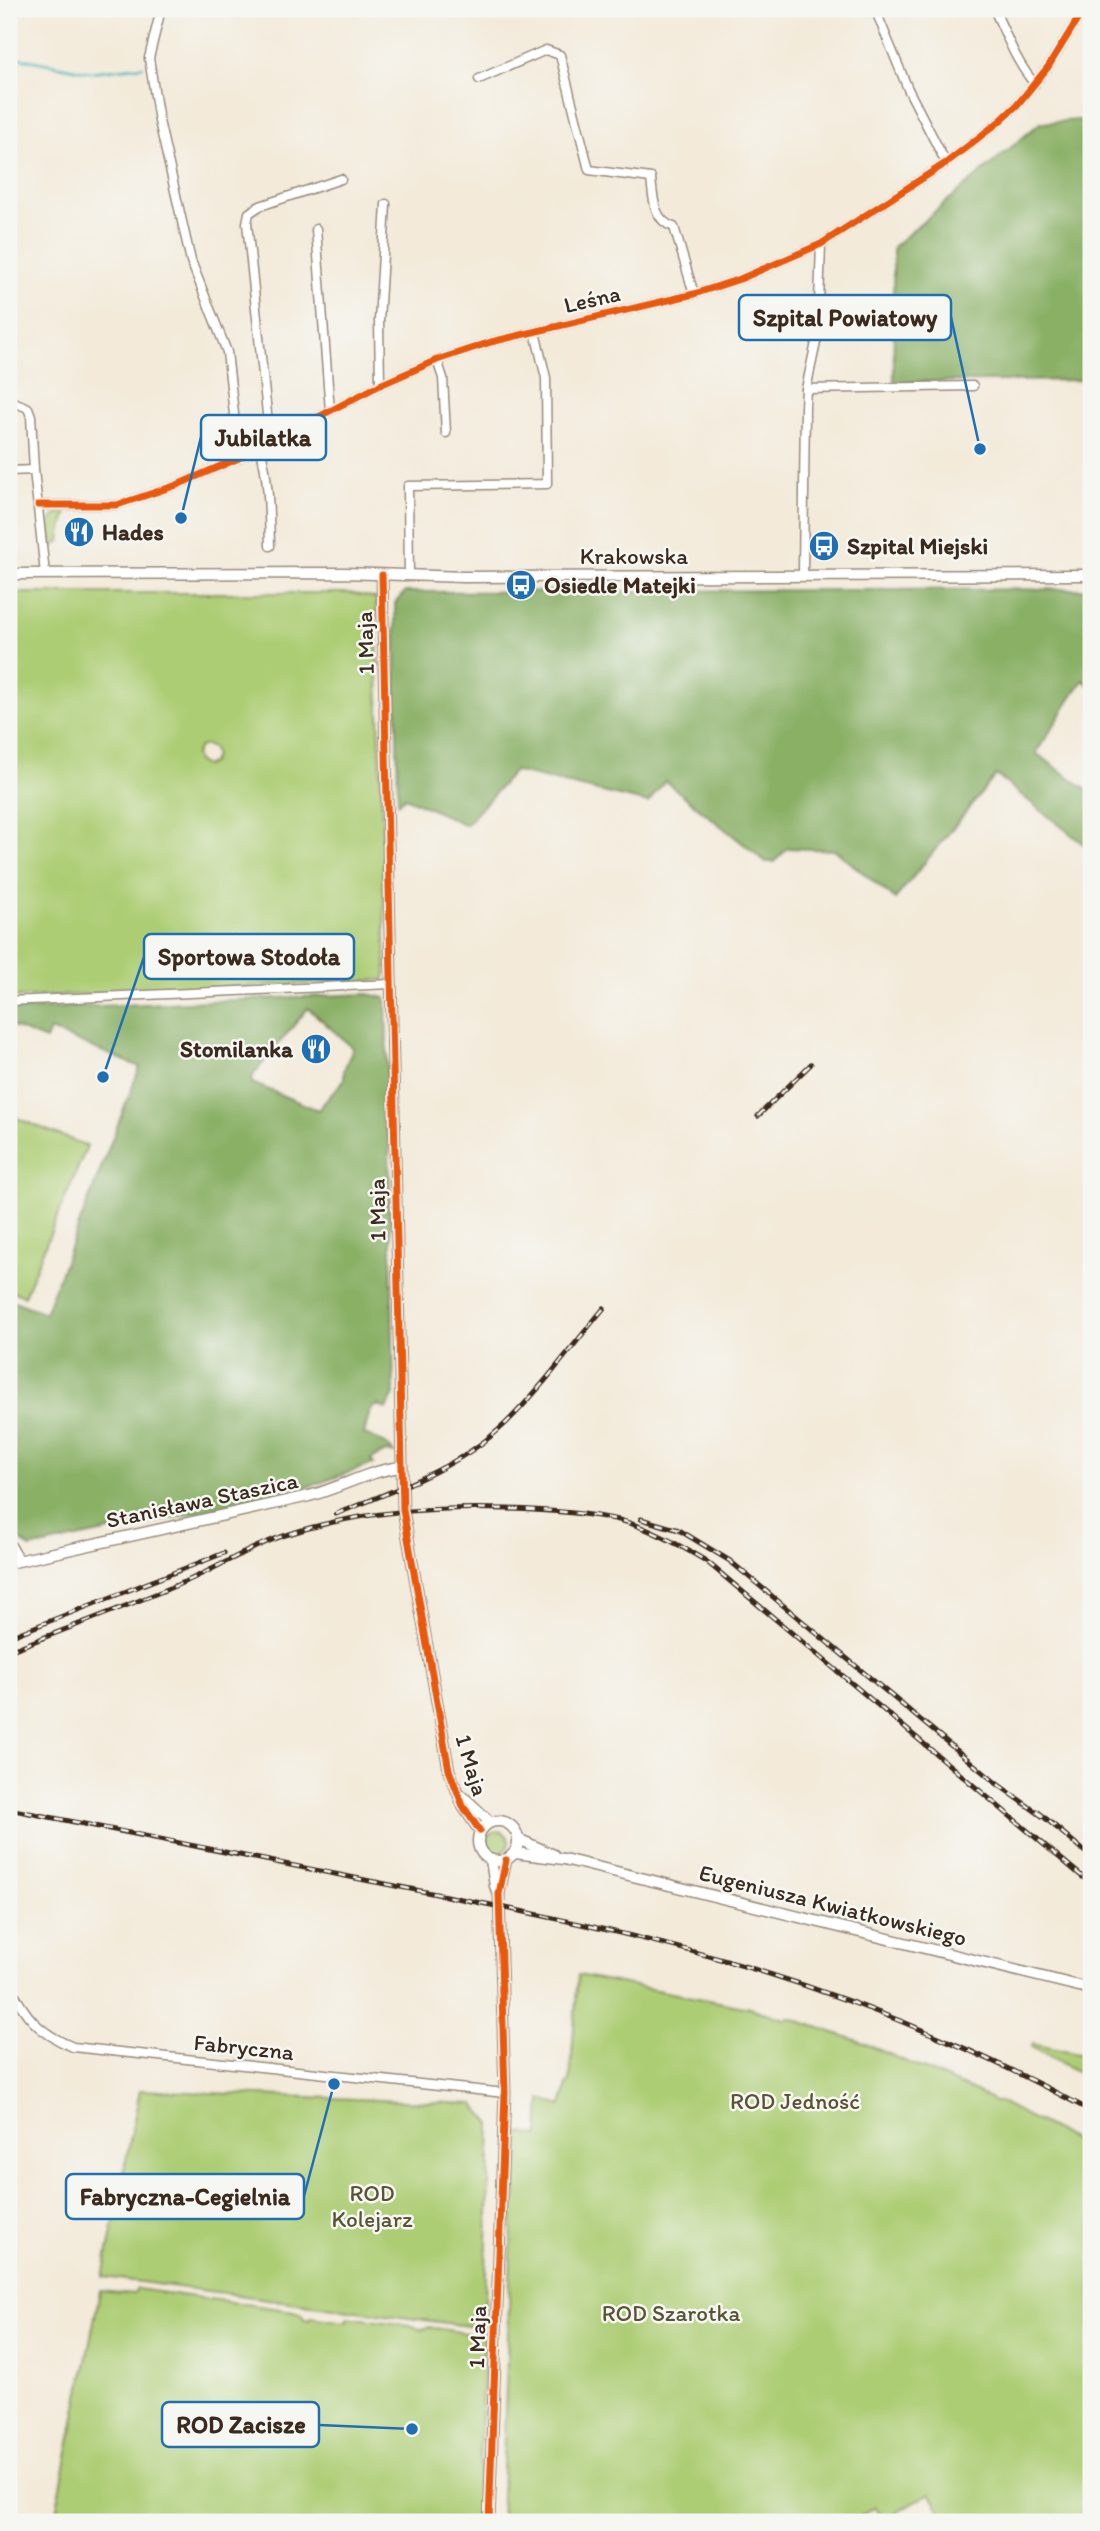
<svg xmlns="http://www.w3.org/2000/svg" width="1100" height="2531" font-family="Itim,sans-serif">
  <rect width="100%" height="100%" fill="#f6f6f2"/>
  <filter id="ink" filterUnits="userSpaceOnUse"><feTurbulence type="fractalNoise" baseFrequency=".0143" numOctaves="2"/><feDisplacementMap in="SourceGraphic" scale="14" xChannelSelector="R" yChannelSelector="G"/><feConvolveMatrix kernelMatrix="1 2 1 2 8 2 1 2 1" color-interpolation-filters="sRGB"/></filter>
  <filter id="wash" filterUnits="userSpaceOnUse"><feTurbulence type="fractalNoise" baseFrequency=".00686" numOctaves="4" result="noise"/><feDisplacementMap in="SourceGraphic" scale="28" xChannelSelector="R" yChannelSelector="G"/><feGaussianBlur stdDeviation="1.57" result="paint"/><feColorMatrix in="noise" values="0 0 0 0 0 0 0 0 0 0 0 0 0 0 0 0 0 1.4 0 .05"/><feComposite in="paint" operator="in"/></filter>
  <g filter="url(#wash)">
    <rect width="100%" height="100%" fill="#f3ead9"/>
    <g fill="#adcd74" stroke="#747c49" stroke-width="2" fill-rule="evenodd">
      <path d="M59,513L67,514C63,523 61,531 60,542L53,546C51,533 46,520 59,513Z"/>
      <path d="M9,593H349L376,598L386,975L384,980L9,998ZM206,745L213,749L215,756L212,763L205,766L197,761L195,754L199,747Z"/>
      <path d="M9,1115L87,1146L24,1296L9,1290Z"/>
      <circle cx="498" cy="1842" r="11"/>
      <path d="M578,1975L749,2008L785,2019L790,2018L861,2042L990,2098L994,2102H1000L1091,2149V2522H947L930,2493L884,2520L875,2507L858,2518L860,2522H501L513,2200H516V2191L513,2190L516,2132L539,2136L541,2099L562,2106L567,2085L570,2081Z"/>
      <path d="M1033,2044L1091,2057V2079L1031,2047Z"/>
      <path d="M140,2090L474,2104L491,2124L484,2328L103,2277Z"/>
      <path d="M137,2289L294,2311L301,2313L304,2319L309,2320L310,2317L346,2322L347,2317L410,2325L422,2330L429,2327L484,2336L477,2522H54L100,2291L134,2294Z"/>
    </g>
    <g fill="#8ab066" stroke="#626d42" stroke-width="2" fill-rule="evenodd">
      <path d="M1091,119V380L894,382L893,247L1040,123Z"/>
      <path d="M1091,589V687L1083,680L1036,753L1091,793V850L996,775L895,899L835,850L788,848L774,862H766L665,781L648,803L514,771L466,825L405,797L398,803L395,603L405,592Z"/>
      <path d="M368,994L386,998L394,1395L386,1409L377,1405L370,1410L364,1434L386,1444L394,1453L386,1452L371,1459L373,1464L294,1492L30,1548L9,1531V1299L45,1313L140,1067L50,1030L46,1040L9,1025V1010ZM308,1008L353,1048L344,1070V1080L318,1110L252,1083L253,1075Z"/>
    </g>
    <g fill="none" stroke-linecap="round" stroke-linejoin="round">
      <path stroke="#42b2bc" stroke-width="2.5" d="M9,56L90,72L143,66"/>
    </g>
  </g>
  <g filter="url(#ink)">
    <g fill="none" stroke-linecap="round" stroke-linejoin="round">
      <g stroke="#978a7c" stroke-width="11">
        <g id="minor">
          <path d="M161,9L149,58L159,121L191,261L227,352L239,458"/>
          <path d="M875,9L908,89L946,163"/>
          <path d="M994,9C1006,34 1016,63 1035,84"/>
          <path d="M479,79L546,50L560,55L589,170L651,178C653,196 653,221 674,227L694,294"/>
          <path d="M316,229L330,411"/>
          <path d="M437,360L443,378L446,433"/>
          <path d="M380,385L379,321L386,204"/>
          <path d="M806,389L973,386"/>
          <path d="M9,400L28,408L31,416L34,470L45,574"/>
          <path d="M281,436L291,450L311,451L314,448L312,420"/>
          <path d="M270,442L247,223L249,213L260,206L341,179"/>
          <path d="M260,447C269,479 269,513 270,546"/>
          <path d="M9,471L34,470"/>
          <path d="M38,505H117L177,485L239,458L380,385L437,360L491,342L694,294L740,279L821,244L946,163L1000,121L1017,105L1048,67L1084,9"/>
          <path d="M803,574L805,407L806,389L818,333L821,244"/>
          <path d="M409,576L408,486L547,484L546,378L535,332"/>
          <path d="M9,1001L392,984"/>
          <path d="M9,1542L20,1561"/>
          <path d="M9,1984C25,2017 39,2033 73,2047L505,2093"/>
        </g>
      </g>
      <g stroke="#978a7c" stroke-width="13">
        <g id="tertiary">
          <path d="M9,574L344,573L464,577L1091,575"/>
          <path d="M382,575L403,1510L449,1770L463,1806L480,1831"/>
          <path d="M9,1563L309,1496C340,1488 370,1470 402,1467"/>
          <path d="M459,1793L490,1822"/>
          <circle cx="498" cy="1841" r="20"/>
          <path d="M518,1839L554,1855"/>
          <path d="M515,1853L564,1859L1091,1989"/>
          <path d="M491,1860L495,1886L499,1894"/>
          <path d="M489,2522L505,2093L499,1894L506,1860"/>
        </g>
      </g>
      <use href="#minor" stroke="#fff" stroke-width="8"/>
      <use href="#tertiary" stroke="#fff" stroke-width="10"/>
      <g stroke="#3b2a1e" stroke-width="5">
        <g id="rail">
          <path d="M758,1116L811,1064"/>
          <path d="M336,1514C395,1490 459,1468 506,1423C542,1388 572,1346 604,1308"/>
          <path d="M641,1519L679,1530L730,1561L996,1783L1042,1816"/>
          <path d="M9,1637L224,1553"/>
          <path d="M9,1651C66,1629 125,1607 182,1583C216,1569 247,1548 283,1536C356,1511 432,1507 508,1509C545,1510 583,1512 619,1520C650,1528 679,1545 706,1561L1091,1884"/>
          <path d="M9,1809C127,1832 246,1856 365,1880C487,1904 610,1927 730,1962C854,1998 977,2049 1091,2111"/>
          <path d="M1037,1811L1091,1857"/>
        </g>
      </g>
      <use href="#rail" stroke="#f6f6f2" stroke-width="2.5" stroke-dasharray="8" stroke-linecap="butt"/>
      <g stroke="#f6f6f2" stroke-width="11">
        <g id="cycleway">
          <path d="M38,505H117L177,485L239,458L380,385L437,360L491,342L694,294L740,279L821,244L946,163L1000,121L1017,105L1048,67L1084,9"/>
          <path d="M382,575L403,1510L449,1770L463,1806L480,1831"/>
          <path d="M489,2522L505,2093L499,1894L506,1860"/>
        </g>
      </g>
      <use href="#cycleway" stroke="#e8590c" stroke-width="7"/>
    </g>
  </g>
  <defs>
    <g id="restaurant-disc" transform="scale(1.575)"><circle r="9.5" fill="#1f6fb2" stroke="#f6f6f2"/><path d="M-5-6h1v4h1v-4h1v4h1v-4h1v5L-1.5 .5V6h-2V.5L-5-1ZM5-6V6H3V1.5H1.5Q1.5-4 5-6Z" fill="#fff"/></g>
    <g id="bus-disc" transform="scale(1.575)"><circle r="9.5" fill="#1f6fb2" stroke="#f6f6f2"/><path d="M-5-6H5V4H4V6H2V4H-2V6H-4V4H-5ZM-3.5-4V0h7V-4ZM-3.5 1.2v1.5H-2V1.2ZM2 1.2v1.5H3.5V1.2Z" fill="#fff"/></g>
  </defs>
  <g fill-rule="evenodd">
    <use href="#restaurant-disc" x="79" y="532"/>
    <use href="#bus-disc" x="824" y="546"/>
    <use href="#bus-disc" x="521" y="585"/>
    <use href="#restaurant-disc" x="316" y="1049"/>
  </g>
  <g text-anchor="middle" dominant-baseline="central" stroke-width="5" stroke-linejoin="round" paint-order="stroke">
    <g font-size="23" fill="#3b2a1e" stroke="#f6f6f2">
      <text transform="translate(592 299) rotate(-13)">Leśna</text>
      <text x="634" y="556">Krakowska</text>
      <text transform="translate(365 643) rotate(-92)">1 Maja</text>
      <text transform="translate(377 1210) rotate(-91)">1 Maja</text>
      <text transform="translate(202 1500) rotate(-12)">Stanisława Staszica</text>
      <text transform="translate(472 1765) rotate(73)">1 Maja</text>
      <text transform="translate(833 1905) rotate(14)">Eugeniusza Kwiatkowskiego</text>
      <text transform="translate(244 2047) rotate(6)">Fabryczna</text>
      <text transform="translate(477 2337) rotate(-88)">1 Maja</text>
    </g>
    <g font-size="23" font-weight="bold" fill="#3b2a1e" stroke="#f6f6f2" text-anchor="start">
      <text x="102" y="532">Hades</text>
      <text x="847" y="546">Szpital Miejski</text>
      <text x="544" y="585">Osiedle Matejki</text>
      <text x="293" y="1049" text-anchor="end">Stomilanka</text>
    </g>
    <g font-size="23" fill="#585334" stroke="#f6f6f2">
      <text x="795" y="2101">ROD Jedność</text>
      <text x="372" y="2193">ROD<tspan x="372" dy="26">Kolejarz</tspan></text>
      <text x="671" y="2313">ROD Szarotka</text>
    </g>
  </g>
  <path fill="none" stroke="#1f6fb2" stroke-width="2.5" d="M980 449L951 317M181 518L201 437M103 1077L144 957M334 2084L304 2196M412 2429L319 2425"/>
  <g fill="#1f6fb2" stroke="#f6f6f2" stroke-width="2.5">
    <circle cx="980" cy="449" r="7"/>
    <circle cx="181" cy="518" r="7"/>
    <circle cx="103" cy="1077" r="7"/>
    <circle cx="334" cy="2084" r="7"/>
    <circle cx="412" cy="2429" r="7"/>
  </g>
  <g fill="#f6f6f2" stroke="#1f6fb2" stroke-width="2.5">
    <rect x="739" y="295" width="212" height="45" rx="7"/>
    <rect x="201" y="415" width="125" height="45" rx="7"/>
    <rect x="144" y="934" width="210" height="45" rx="7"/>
    <rect x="66" y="2174" width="238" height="45" rx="7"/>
    <rect x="162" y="2402" width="157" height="45" rx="7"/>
  </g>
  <g font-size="24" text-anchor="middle" font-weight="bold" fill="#3b2a1e">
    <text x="845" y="326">Szpital Powiatowy</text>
    <text x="263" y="446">Jubilatka</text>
    <text x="249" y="965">Sportowa Stodoła</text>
    <text x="185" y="2205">Fabryczna-Cegielnia</text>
    <text x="241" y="2433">ROD Zacisze</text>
  </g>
  <rect width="1100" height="2531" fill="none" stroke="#f6f6f2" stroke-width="35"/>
</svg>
